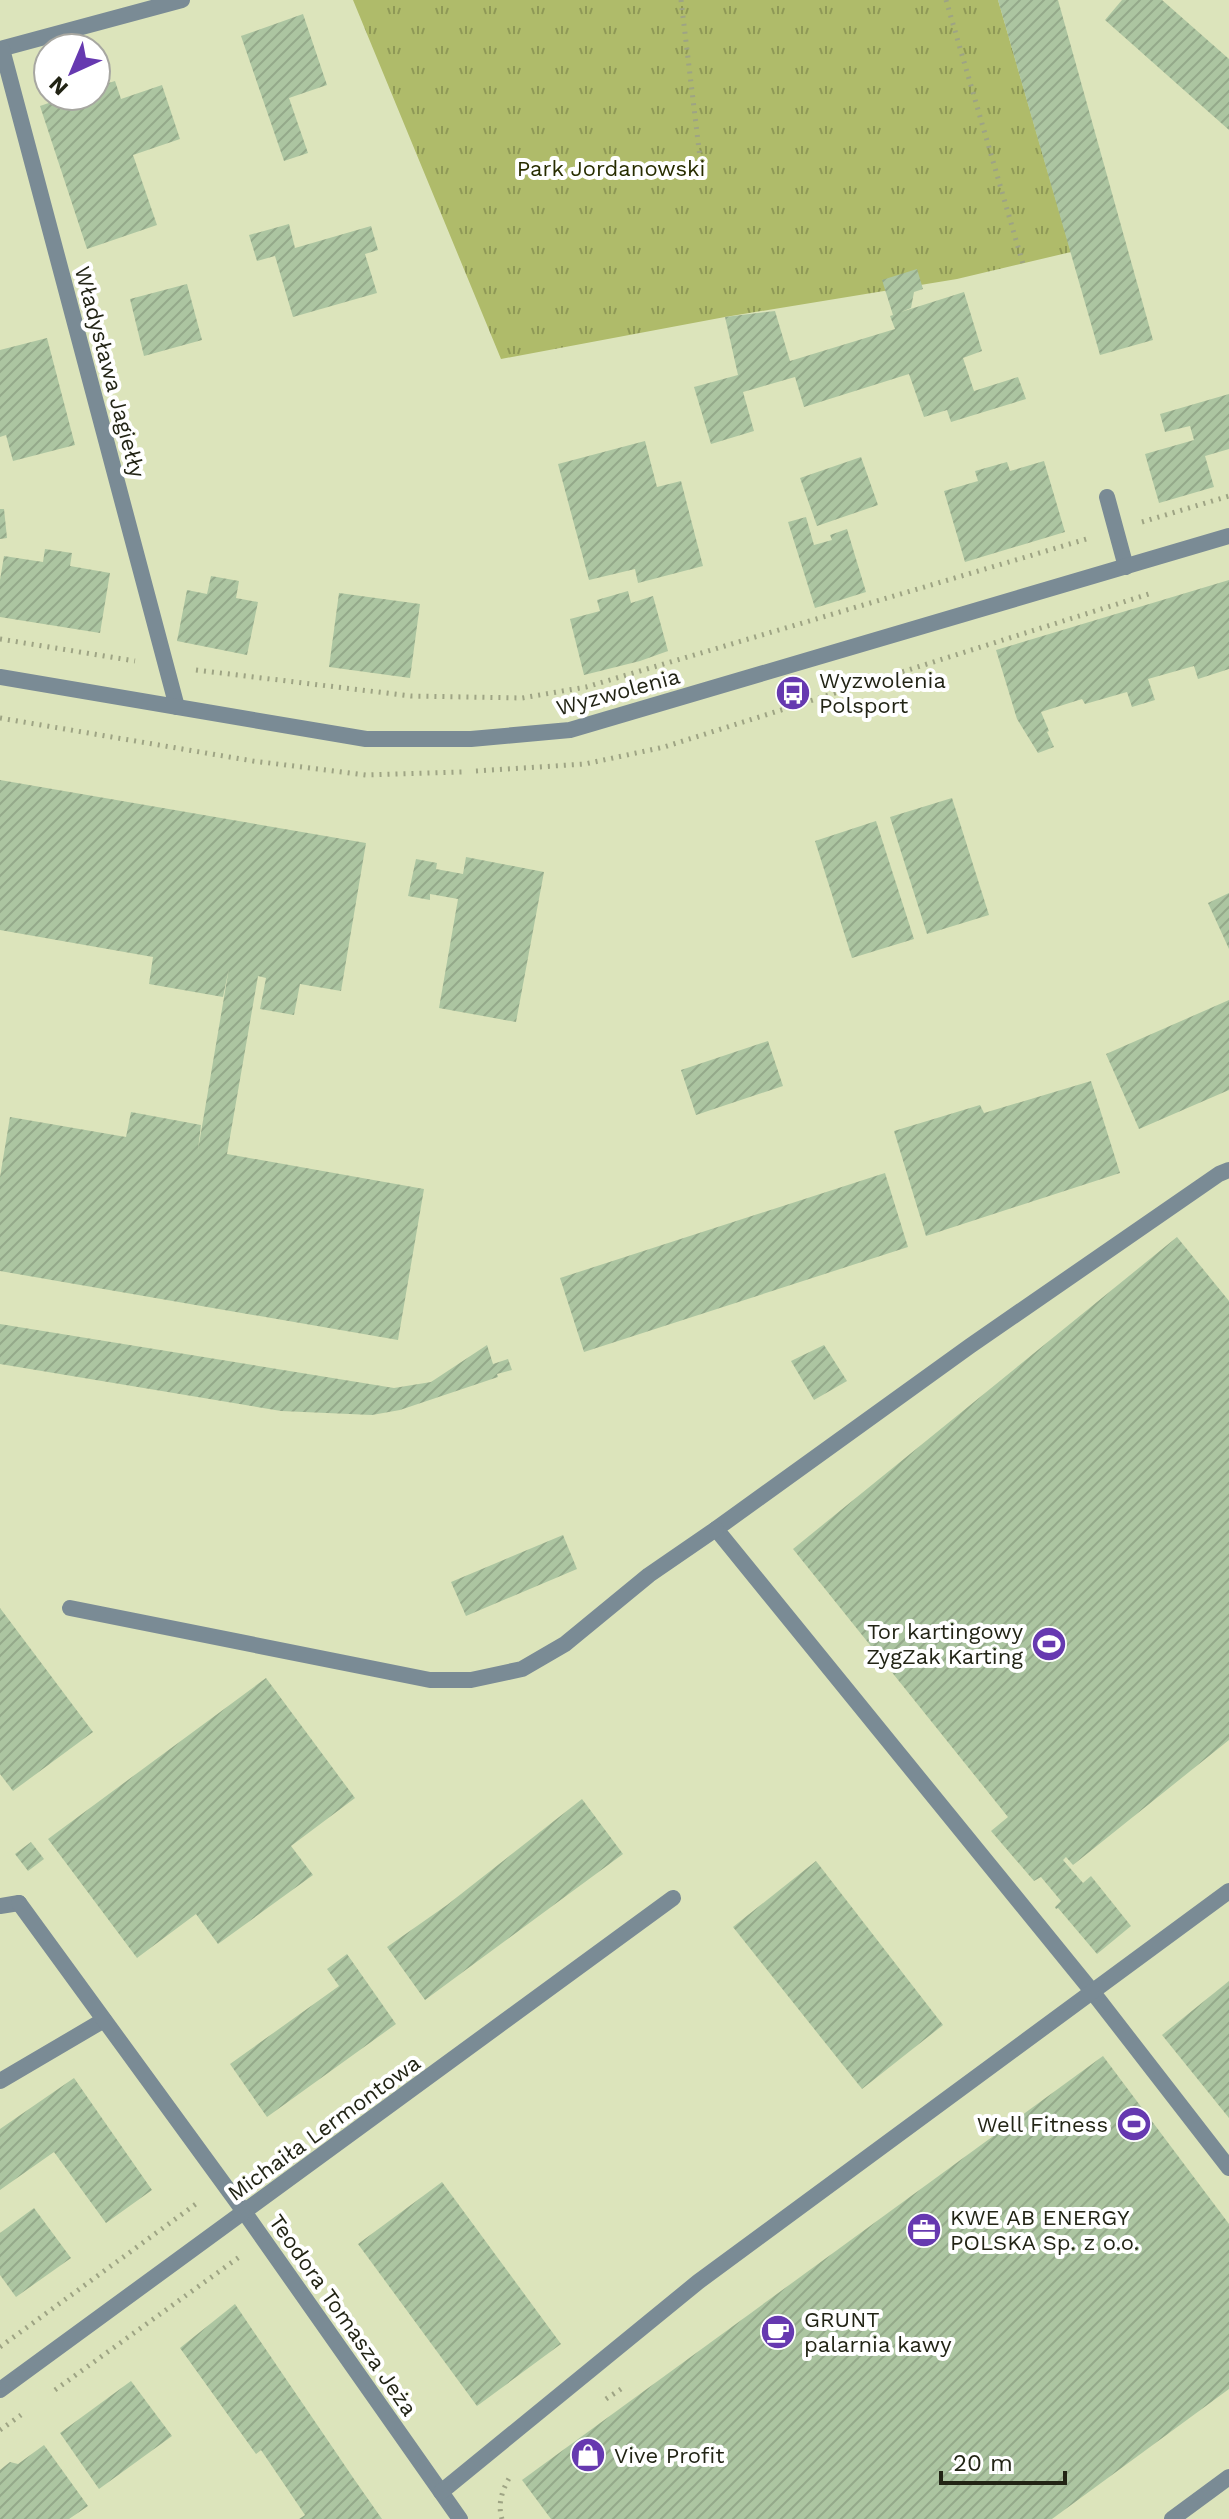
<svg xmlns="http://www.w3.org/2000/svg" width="1229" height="2519" font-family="'Work Sans',sans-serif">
  <defs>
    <pattern id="park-tufts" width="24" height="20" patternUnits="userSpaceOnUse" patternTransform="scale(2)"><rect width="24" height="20" fill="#afbb6a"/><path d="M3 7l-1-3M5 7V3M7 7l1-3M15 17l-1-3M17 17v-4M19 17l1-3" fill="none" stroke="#8e9856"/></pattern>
    <pattern id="building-hatch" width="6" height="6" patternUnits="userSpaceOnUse" patternTransform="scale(2)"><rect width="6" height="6" fill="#acc5a1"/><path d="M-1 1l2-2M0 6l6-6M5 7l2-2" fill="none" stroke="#94a98a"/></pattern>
  </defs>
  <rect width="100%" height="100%" fill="#dce4bb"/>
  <path fill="url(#park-tufts)" d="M353,0H998L1071,252L957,279L725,317L501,359Z"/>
  <g fill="url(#building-hatch)">
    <path d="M998,0H1058L1153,340L1100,355Z"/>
    <path d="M1122,0H1162L1229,59V130L1105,20Z"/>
    <path d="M303,14L327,85L289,98L308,153L284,161L241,36Z"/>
    <path d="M115,81L121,99L162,85L180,139L133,155L157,225L87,249L40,106L69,96H96V87Z"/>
    <path d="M289,224L295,248L371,226L378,250L365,254L377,293L293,317L275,256L257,261L249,235Z"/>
    <path d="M917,269L923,289L914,292L911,308L901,312L964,292L982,351L963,358L974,391L1018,377L1026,399L951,422L947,410L924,417L909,374L804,407L795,377L743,392L754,431L711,444L694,387L738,375L725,317L775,311L790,361L895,329L890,316L893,315L882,280Z"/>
    <path d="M187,284L202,340L144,356L130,299Z"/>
    <path d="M47,338L75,445L13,461L6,435L0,437V350Z"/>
    <path d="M1229,394V449L1205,456L1214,487L1159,503L1145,454L1194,440L1190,426L1165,432L1160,414Z"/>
    <path d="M645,441L657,487L681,481L703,566L638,583L635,569L589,580L558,464Z"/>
    <path d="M861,457L878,505L817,526L800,478Z"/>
    <path d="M1044,461L1065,532L965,562L944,491L978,481L975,471L1007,462L1010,471Z"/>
    <path d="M0,509H4L7,538L0,539Z"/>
    <path d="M806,517L814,545L832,540L830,535L847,529L866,592L815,608L788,522Z"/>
    <path d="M45,549L72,553L70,566L110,573L100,633L0,617V580L4,556L43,562Z"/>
    <path d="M211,576L239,581L236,598L258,602L247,655L177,641L187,590L207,594Z"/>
    <path d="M1229,580V669L1198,679L1194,666L1148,679L1155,700L1132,707L1127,692L1085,704L1082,699L1041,712L1049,731L1047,732L1054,747L1038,753L1017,719L996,650Z"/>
    <path d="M628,591L631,603L653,596L668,651L640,661L584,675L570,619L600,611L597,600Z"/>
    <path d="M339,593L420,604L410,678L329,667Z"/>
    <path d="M0,780L366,843L341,991L300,984L294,1015L260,1009L266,978L258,976L227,1154L424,1189L398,1340L0,1271V1177L10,1117L126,1137L131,1112L201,1125L198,1150L229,968L223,997L149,984L153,957L0,930Z"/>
    <path d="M952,798L989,915L927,934L890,817Z"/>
    <path d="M876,821L914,939L852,958L815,841Z"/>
    <path d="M466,857L544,872L516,1022L439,1008L458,899L430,894V900L408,896L416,859L437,863L436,869L463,874Z"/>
    <path d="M1229,893V949L1208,903Z"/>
    <path d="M1229,1000V1090L1139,1129L1106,1054Z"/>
    <path d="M768,1041L783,1086L696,1115L681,1070Z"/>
    <path d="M1091,1081L1120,1173L926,1236L894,1131L980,1105L984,1113Z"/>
    <path d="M885,1173L908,1247L584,1352L560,1278Z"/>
    <path d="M1177,1237L1229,1301V1740L1073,1865L1066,1857L1063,1860L1083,1883L1091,1876L1131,1926L1097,1954L1058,1908L1056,1909L1055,1907L1061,1901L1041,1877L1034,1881L991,1831L1008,1817L793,1549Z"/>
    <path d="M0,1324L394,1388L431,1382L487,1345L493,1364L508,1359L512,1370L497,1374L498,1377L400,1410L372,1415L281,1411L0,1364Z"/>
    <path d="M824,1345L847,1381L814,1400L791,1361Z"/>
    <path d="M563,1535L577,1569L466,1616L451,1582Z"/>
    <path d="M0,1608L93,1732L13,1791L0,1774Z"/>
    <path d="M266,1678L355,1798L291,1846L313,1875L218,1944L196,1914L137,1958L48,1839Z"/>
    <path d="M582,1799L623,1854L425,2000L387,1947L447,1905Z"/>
    <path d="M31,1842L44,1859L28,1871L15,1854Z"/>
    <path d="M816,1861L943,2025L862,2089L733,1927Z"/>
    <path d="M347,1954L396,2024L267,2117L230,2064L339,1986L327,1969Z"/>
    <path d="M1229,1981V2118L1162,2035Z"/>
    <path d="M1103,2056L1229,2224V2389L1052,2519H551L522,2480Z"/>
    <path d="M74,2078L152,2190L106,2223L54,2152L0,2190V2129Z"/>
    <path d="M442,2182L561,2344L477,2406L358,2244Z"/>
    <path d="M34,2208L71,2258L16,2297L0,2275V2233Z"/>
    <path d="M235,2304L354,2479L382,2519H299L305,2515L261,2450L256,2454L180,2348Z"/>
    <path d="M131,2381L172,2436L99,2489L60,2433Z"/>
    <path d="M44,2445L88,2506L69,2519H0V2470L10,2462L18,2464Z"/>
  </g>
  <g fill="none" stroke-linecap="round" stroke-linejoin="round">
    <g stroke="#9ea484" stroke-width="5" stroke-dasharray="2 6" stroke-linecap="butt">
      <path d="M681,0L701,166"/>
      <path d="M946,0L1023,264"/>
      <path d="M1142,522L1229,496"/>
      <path d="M0,639L135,661"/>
      <path d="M196,670L411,696L522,698L586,687L1090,538"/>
      <path d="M0,718L253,761L366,775L462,772"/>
      <path d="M476,771L585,764L664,747L1152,593"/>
      <path d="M0,2347L200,2201"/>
      <path d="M55,2390L242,2255"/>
      <path d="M606,2399L621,2389"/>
      <path d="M0,2430L21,2415"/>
      <path d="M502,2519C497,2503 503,2488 511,2475"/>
    </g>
    <g stroke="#7a8b95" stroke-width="16">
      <path d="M1107,497L1126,567"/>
      <path d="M0,1906L19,1903"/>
      <path d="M0,2081L104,2020"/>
    </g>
    <g stroke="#7a8b95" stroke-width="16">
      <path d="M0,49L182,0"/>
      <path d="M2,49L177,707"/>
      <path d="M0,677L366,739H471L570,730L1229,536"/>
      <path d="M1229,1170L1219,1174L970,1346L716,1529L1091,1990L1229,2168"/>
      <path d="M70,1608L430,1680H471L522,1669L565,1644L649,1575L716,1529"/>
      <path d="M19,1903L245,2213L460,2519"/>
      <path d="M0,2390L673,1898"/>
      <path d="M441,2492L698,2282L1229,1891"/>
      <path d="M1172,2519L1229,2477"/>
    </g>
  </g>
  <defs>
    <g id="bus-disc" transform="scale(1.8)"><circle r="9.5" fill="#6639b0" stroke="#fff"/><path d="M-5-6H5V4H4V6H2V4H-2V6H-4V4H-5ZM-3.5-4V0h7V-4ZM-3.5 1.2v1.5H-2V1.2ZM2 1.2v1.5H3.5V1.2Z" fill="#fff"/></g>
    <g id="stadium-disc" transform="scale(1.8)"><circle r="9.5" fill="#6639b0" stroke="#fff"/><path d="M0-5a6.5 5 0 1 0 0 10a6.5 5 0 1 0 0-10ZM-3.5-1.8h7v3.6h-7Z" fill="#fff"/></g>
    <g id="office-disc" transform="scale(1.8)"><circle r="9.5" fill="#6639b0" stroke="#fff"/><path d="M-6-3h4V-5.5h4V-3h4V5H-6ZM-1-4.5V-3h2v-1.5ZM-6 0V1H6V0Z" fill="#fff"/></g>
    <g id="cafe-disc" transform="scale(1.8)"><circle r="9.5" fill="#6639b0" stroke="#fff"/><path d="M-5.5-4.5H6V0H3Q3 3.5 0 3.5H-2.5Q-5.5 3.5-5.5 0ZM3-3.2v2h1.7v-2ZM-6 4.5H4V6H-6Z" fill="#fff"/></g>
    <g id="shop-disc" transform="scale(1.8)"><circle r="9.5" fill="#6639b0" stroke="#fff"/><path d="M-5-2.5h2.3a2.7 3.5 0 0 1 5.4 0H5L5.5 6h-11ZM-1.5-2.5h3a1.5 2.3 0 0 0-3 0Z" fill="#fff"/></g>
  </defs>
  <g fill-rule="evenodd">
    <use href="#bus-disc" x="793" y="693"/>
    <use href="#stadium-disc" x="1049" y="1644"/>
    <use href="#stadium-disc" x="1134" y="2124"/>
    <use href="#office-disc" x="924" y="2230"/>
    <use href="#cafe-disc" x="778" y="2332"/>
    <use href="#shop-disc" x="588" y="2455"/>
  </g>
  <g text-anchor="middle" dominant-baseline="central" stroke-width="8" stroke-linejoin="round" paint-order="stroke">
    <g font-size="22" fill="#282d00" stroke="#fff">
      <text x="611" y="168">Park Jordanowski</text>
    </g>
    <g font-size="22" fill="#222415" stroke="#fff">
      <text transform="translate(110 372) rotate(75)">Władysława Jagiełły</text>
      <text transform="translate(618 692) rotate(-15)">Wyzwolenia</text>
      <text transform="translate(324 2128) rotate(-36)">Michaiła Lermontowa</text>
      <text transform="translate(343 2315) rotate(55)">Teodora Tomasza Jeża</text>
    </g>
    <g font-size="22" fill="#222415" stroke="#fff" text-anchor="start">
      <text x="819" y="680">Wyzwolenia<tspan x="819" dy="25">Polsport</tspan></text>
      <text x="1023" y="1631" text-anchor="end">Tor kartingowy<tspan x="1023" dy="25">ZygZak Karting</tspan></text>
      <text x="1108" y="2124" text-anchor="end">Well Fitness</text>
      <text x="950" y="2217">KWE AB ENERGY<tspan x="950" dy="25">POLSKA Sp. z o.o.</tspan></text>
      <text x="804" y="2319">GRUNT<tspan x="804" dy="25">palarnia kawy</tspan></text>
      <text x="614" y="2455">Vive Profit</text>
    </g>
  </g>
  <g transform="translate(72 72) rotate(224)"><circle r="38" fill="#ffffff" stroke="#a7a7a1" stroke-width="2"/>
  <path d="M0-6L14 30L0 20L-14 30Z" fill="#6639b0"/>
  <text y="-12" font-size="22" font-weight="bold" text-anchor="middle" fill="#222415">N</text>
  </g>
  <path d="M941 2471v12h124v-12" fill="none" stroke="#222415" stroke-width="4"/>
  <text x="953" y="2471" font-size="24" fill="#222415" stroke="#ffffff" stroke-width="6" paint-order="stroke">20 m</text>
</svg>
